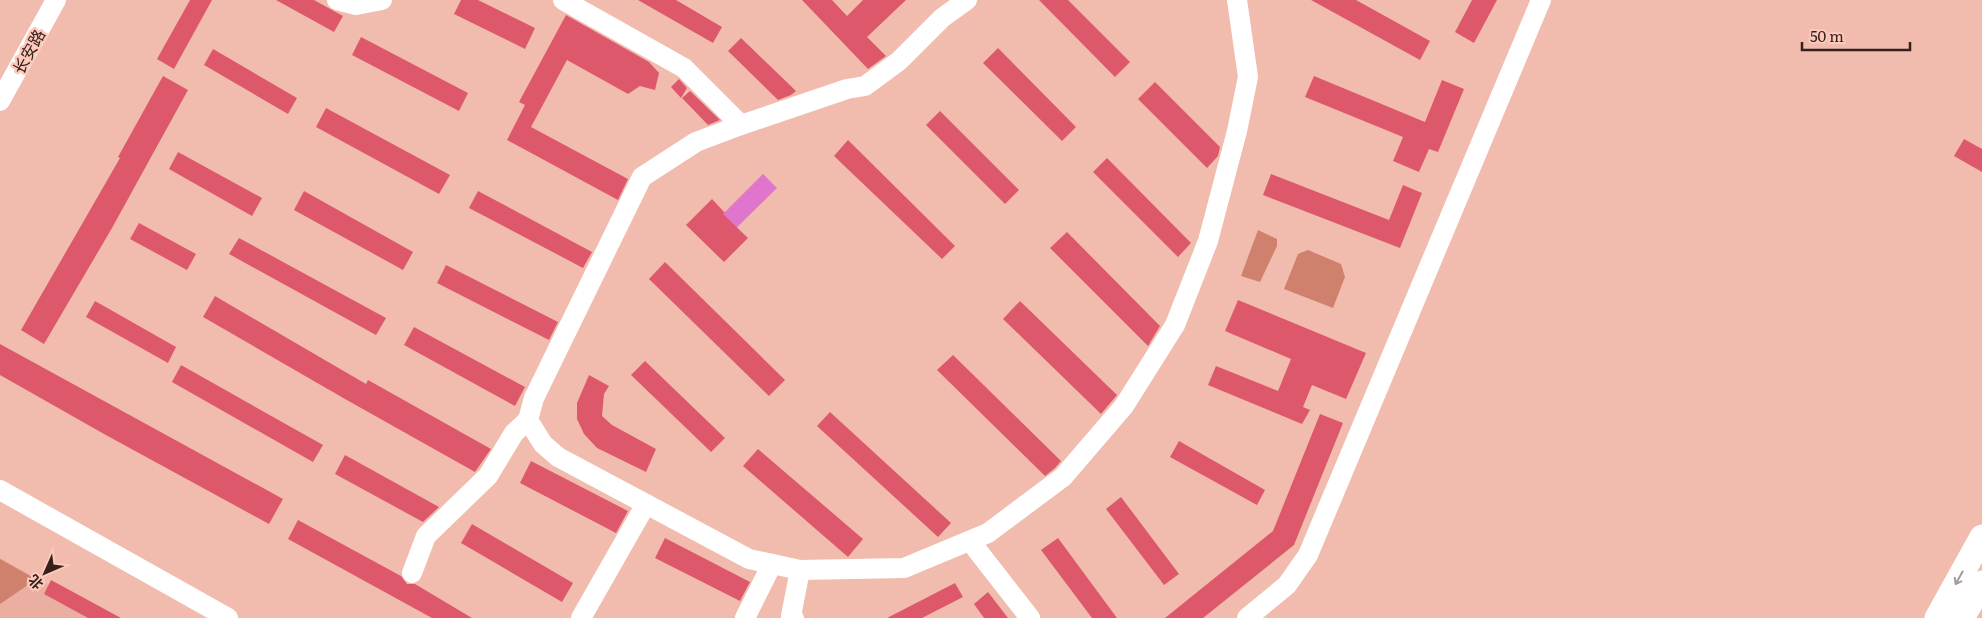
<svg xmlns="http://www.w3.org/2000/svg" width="1982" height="618" font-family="Literata,'Noto Sans SC',serif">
  <rect width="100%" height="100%" fill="#f1bcae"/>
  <path fill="#eaafa0" d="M0,558L109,618H0Z"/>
  <g fill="#cf816e">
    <path d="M1258,230L1277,239V246L1260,282L1241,276Z"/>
    <path d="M1308,250L1341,264L1345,277L1333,308L1284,289L1298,254Z"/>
    <path d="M0,559L34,578L25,587L0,604Z"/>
  </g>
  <path fill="#df75cc" d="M763,174L777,188L725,239L711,226Z"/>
  <g fill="#de586c">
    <path d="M190,0H212L174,69L157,59Z"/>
    <path d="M276,0H314L343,16L334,32Z"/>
    <path d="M461,0H478L535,28L525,49L454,14Z"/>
    <path d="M638,0H676L722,27L713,43Z"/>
    <path d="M802,0H832L847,16L863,0H906L867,37L886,56L868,69Z"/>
    <path d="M1039,0H1068L1130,62L1115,77Z"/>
    <path d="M1311,0H1356L1430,41L1420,60Z"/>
    <path d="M1472,0H1497L1474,43L1455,32Z"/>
    <path d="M566,15L649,62L659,73L655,90L640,86L628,94L567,60L531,127L628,179L618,200L507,140L525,105L519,102Z"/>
    <path d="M361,37L468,93L459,111L352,55Z"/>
    <path d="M741,38L796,91L791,95L778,100L728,51Z"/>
    <path d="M998,48L1076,127L1062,141L983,63Z"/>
    <path d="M213,49L297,98L288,114L204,65Z"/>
    <path d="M163,76L188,90L112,228L44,344L21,330L120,158L118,157Z"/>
    <path d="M1314,76L1425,122L1442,80L1464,89L1438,152L1429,149L1419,172L1393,161L1403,137L1305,97Z"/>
    <path d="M679,79L687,88L681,98L671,87Z"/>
    <path d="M1155,82L1220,147L1218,156L1207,168L1138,99Z"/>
    <path d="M690,91L720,120L708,125L682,98Z"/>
    <path d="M326,108L450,175L439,194L316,127Z"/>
    <path d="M940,111L1019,190L1005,204L926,125Z"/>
    <path d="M1964,139L1982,149V172L1954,156Z"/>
    <path d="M848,140L955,246L942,259L834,156Z"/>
    <path d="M178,152L262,198L252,216L169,169Z"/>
    <path d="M1107,158L1191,243L1178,257L1093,172Z"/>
    <path d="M1271,174L1389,220L1403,185L1422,193L1400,248L1263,195Z"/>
    <path d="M304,191L413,252L403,270L294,210Z"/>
    <path d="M478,191L592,252L583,268L469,208Z"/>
    <path d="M712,199L725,213L723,214L748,238L724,262L686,225Z"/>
    <path d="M139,223L196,254L187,270L130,239Z"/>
    <path d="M1067,232L1160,326L1148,346L1050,248Z"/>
    <path d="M239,238L386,318L376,335L229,254Z"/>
    <path d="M665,262L785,380L769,396L649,279Z"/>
    <path d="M446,265L558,322L549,340L437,283Z"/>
    <path d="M215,296L366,384L368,380L491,449L475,472L345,399L203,317Z"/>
    <path d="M1238,300L1366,353L1346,399L1312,385L1303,407L1310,410L1302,424L1208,385L1216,366L1278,391L1291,359L1225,331Z"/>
    <path d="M95,301L176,347L168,363L86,317Z"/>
    <path d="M1020,301L1117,395L1101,414L1003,319Z"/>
    <path d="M414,327L525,387L515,406L404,345Z"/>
    <path d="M0,344L283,499L269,524L104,434L0,375Z"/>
    <path d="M953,355L1061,461L1055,468L1045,476L937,370Z"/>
    <path d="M645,361L725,438L711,452L631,375Z"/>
    <path d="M181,365L323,445L313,462L172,382Z"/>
    <path d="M589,375L609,386L604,394L602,416L612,425L656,449L646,472L597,448L584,434L577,419V403Z"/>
    <path d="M830,412L951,523L938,537L817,426Z"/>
    <path d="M1320,414L1343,423L1294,545L1203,618H1165L1273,531Z"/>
    <path d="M1179,441L1265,490L1257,505L1170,457Z"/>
    <path d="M758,449L863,539L848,557L743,466Z"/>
    <path d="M345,455L439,507L423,522L335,474Z"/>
    <path d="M531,461L628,511L616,533L520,483Z"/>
    <path d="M1121,497L1179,574L1164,585L1106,509Z"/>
    <path d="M298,520L401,576L407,584H415L472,618H432L288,539Z"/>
    <path d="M472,524L573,583L562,602L461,543Z"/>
    <path d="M665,538L750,582L740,601L655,558Z"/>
    <path d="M1058,538L1117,618H1092L1041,550Z"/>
    <path d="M51,580L121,618H88L44,594Z"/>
    <path d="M955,583L963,597L922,618H887Z"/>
    <path d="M988,592L1008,618H984L974,604Z"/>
  </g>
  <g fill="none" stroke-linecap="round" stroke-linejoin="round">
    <g stroke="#fff" stroke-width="20">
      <path d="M337,0L356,5L382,0"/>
      <path d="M563,0L684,68L741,125"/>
      <path d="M967,0L942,18L899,61L865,86L847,89L741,125L696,142L642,177L534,398L528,420L543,444L558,457L749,559L800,570L904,568L988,533L1063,477L1124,406L1175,325L1208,241L1237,131L1248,77L1237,0"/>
      <path d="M0,101L56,0"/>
      <path d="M0,490L228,618"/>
      <path d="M970,541L1030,618"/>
      <path d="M412,573L426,536L488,476L514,433L528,420"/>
      <path d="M581,618L646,504"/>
      <path d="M745,618L772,564"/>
      <path d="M794,618L791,616L800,570"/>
      <path d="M1247,618L1287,585L1308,555L1541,0"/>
    </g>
    <g stroke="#fff" stroke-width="25">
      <path d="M1937,618L1982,537"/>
      <path d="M1962,618L1982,583"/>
    </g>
  </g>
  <defs><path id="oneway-shaft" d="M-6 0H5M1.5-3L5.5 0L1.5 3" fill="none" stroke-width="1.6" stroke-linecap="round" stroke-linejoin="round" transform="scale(1.25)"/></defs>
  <use stroke="#a49b99" href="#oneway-shaft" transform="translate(1959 578) rotate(119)"/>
  <g text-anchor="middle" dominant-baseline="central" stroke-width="5" stroke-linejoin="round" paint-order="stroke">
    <g font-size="16" fill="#34211c" stroke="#fec8bb">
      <text transform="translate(28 51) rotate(-61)">长安路</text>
    </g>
  </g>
  <g transform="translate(45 573) rotate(225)" stroke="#fec8bb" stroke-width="4" paint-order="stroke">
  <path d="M0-4L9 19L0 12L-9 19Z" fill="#34211c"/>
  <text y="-8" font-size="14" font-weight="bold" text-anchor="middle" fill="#34211c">北</text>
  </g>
  <path d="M1802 42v8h108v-8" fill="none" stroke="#34211c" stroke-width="2.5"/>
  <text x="1810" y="42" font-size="15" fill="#34211c" stroke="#fec8bb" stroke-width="4" paint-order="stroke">50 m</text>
</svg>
